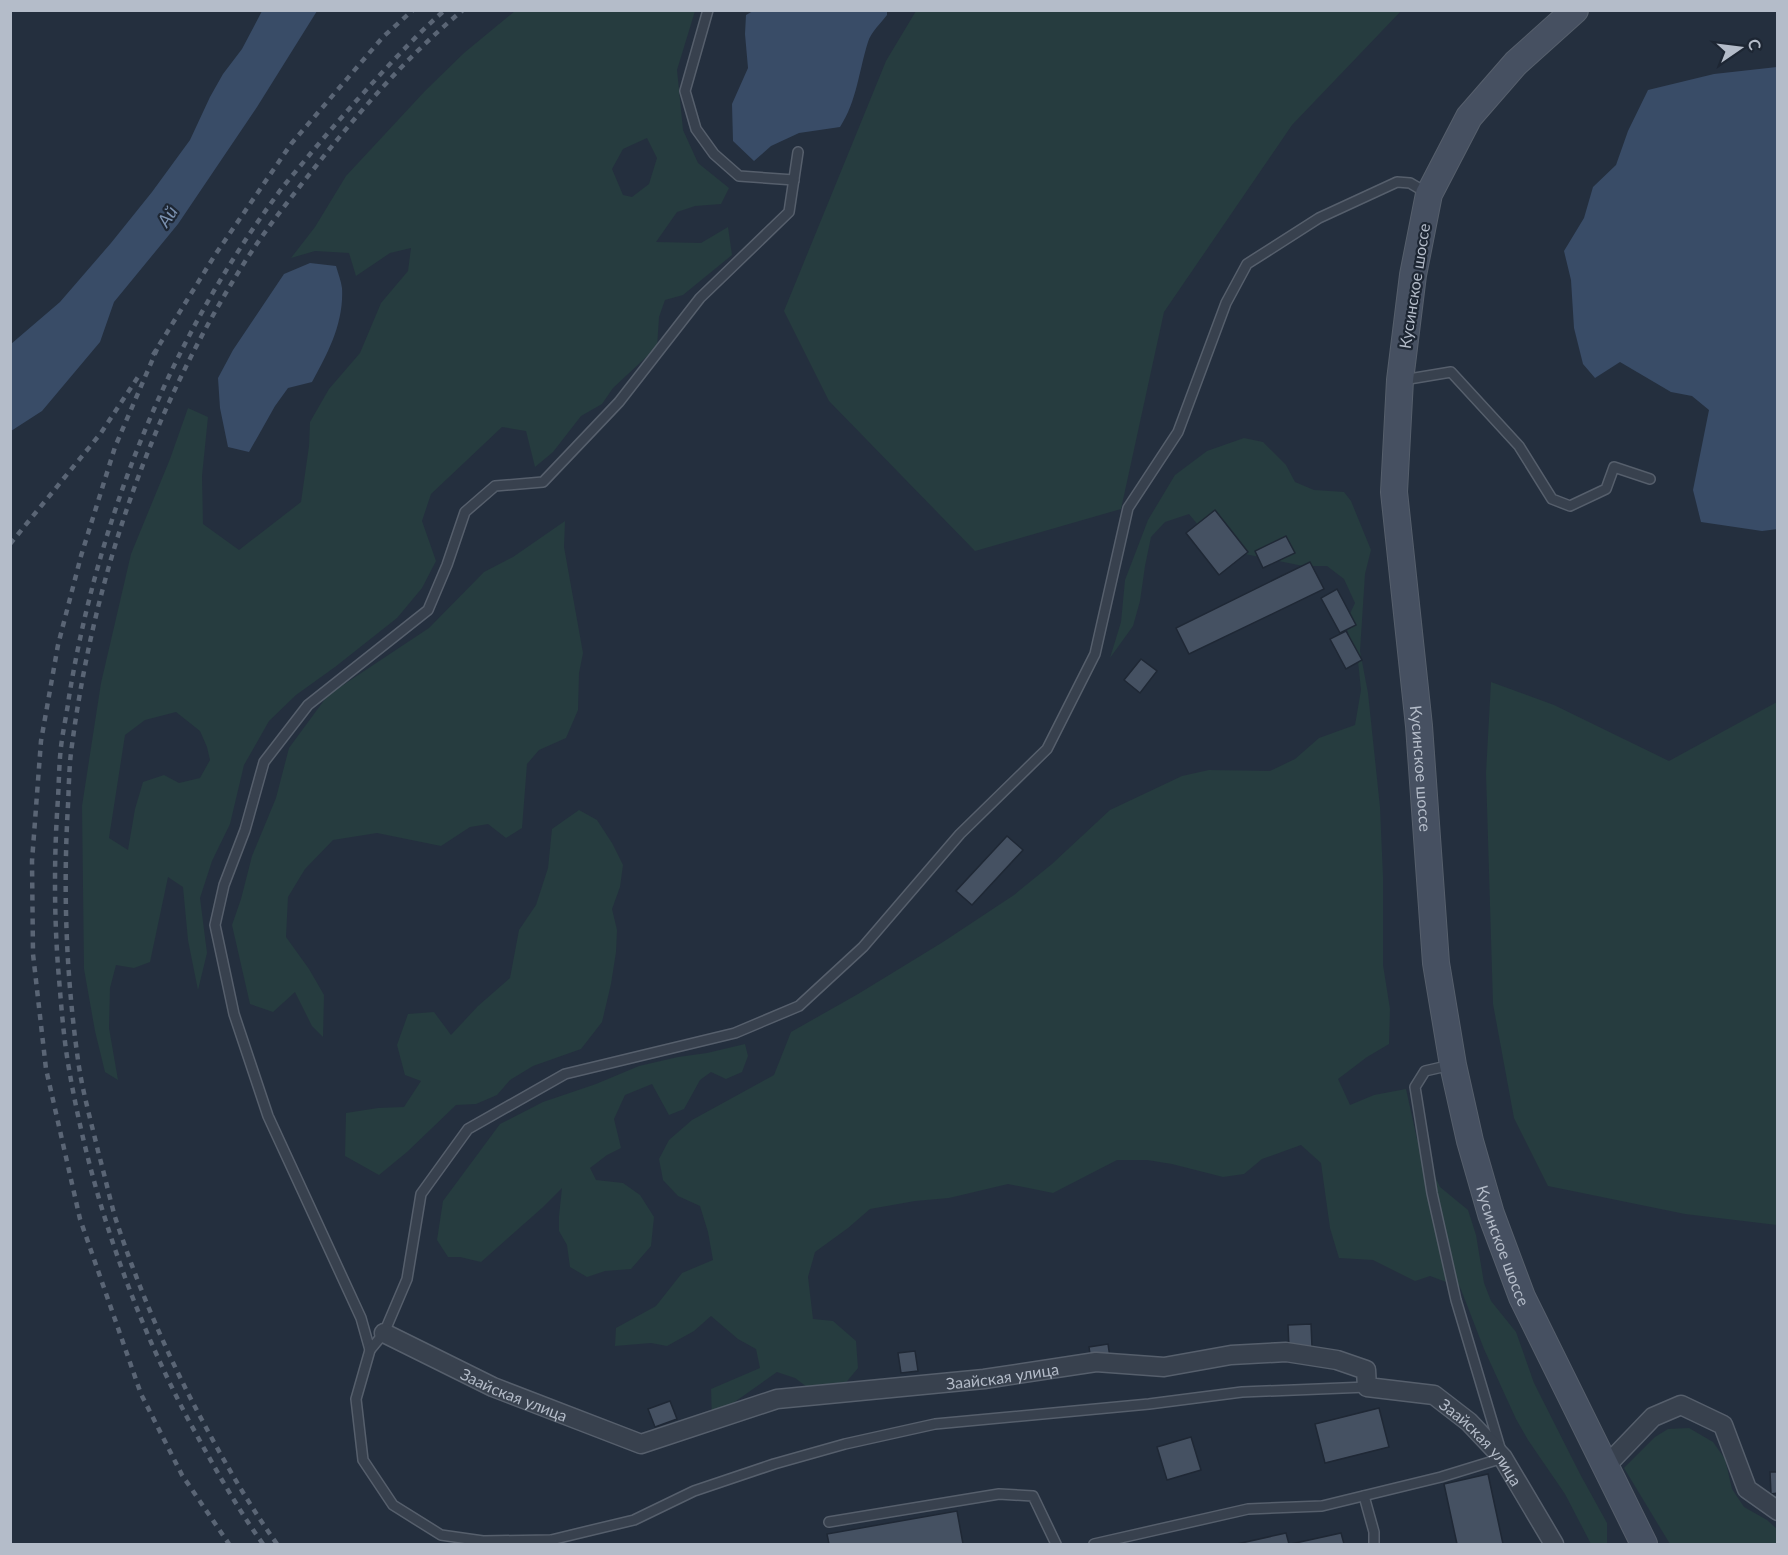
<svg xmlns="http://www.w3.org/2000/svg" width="1788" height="1555" font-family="Lato,sans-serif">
  <rect width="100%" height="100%" fill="#242f3e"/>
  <g fill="#263c3f" fill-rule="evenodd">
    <path d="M515,11H695L677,70L683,130L698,163L729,188L721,204L695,206L677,212L656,242L701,243L728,227L732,255L683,295L665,300L659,317L657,347L613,388L602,404L581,416L553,452L535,467L526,431L502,427L431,494L422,521L436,561L422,588L397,618L335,667L296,695L269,721L244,765L230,824L212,861L200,898L207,953L198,990L188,940L183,887L168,877L150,962L134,968L116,965L110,988L109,1028L118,1080L105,1072L95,1031L84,969L82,806L101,683L131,554L170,459L188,408L208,417L202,476L203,524L239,550L301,502L309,446L310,422L329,389L360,353L381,303L408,271L411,248L390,253L356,276L349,253L315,251L291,258L315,227L346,176L425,91L464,53ZM647,138L657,158L649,184L632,197L623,195L612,169L623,149ZM176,712L200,731L207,747L210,760L200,778L179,783L164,775L143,782L135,809L128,850L109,838L125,735L145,720Z"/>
    <path d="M916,11H1401L1292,125L1164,312L1121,509L975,551L829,401L784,311L886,61Z"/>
    <path d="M1244,438L1263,442L1286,465L1295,482L1314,490L1344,492L1351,501L1371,550L1365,574L1360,651L1368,693L1380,807L1383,877V965L1390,1009L1389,1044L1367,1057L1338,1079L1350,1105L1374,1095L1406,1089L1417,1139L1440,1187L1468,1210L1476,1235L1484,1283L1491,1301L1516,1332L1534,1383L1580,1474L1607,1523V1544H1591L1565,1494L1528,1440L1516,1419L1484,1349L1460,1287L1430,1276L1415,1281L1373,1260L1339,1258L1330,1228L1321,1163L1301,1145L1262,1159L1244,1174L1223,1177L1172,1164L1147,1160H1117L1053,1193L1008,1184L949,1198L915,1201L870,1209L848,1228L815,1252L808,1277L813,1319L833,1321L856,1341L858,1368L834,1397L811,1390L795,1378L777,1372L712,1418L711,1389L760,1368L756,1349L738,1339L711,1316L694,1331L667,1346L651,1343L615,1346L616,1328L656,1306L682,1273L713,1260L708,1232L700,1206L678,1196L663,1180L659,1159L669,1140L692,1120L774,1075L791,1032L858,994L943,942L1014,895L1052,864L1110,810L1182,776L1209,770L1270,771L1295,759L1319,738L1355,725L1361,690L1358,661L1345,624L1355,603L1344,579L1327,566H1303L1245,554L1203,531L1189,514L1165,522L1151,537L1145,566L1140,601L1133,626L1110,658L1121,622L1125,580L1148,520L1175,475L1207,451Z"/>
    <path d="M565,521L564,547L583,653L579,673L578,710L566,738L539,750L527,764L522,828L506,838L488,824L470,827L441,846L377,833L333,840L305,869L288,897L286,937L309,969L324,995L323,1037L312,1026L295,992L273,1012L250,1004L232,925L241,899L252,856L276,798L289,748L328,695L429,628L484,572L513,557Z"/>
    <path d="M1491,682L1554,705L1669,761L1777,702V1225L1685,1214L1548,1186L1514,1118L1493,1004L1486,773Z"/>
    <path d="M579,810L597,820L612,843L623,865L620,887L612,909L617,930L616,952L611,984L602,1022L581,1049L533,1066L510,1080L497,1095L476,1104L456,1105L407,1152L379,1175L345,1156L346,1113L378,1108L404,1107L421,1081L405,1075L397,1045L408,1014L434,1012L451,1035L478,1006L510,978L519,930L536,905L548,868L552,829Z"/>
    <path d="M745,1044L748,1056L742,1072L726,1079L711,1072L700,1080L684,1109L669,1115L652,1084L625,1095L614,1119L621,1148L607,1155L590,1168L596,1180L623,1183L640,1195L654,1217L651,1246L631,1269L605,1271L587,1277L570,1267L567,1245L559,1231V1216L562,1188L542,1208L481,1262L460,1257H448L437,1240L443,1201L500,1124L543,1102L596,1084L639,1066L678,1057L707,1053Z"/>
    <path d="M1689,1428L1713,1442L1725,1459L1732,1489L1744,1507L1767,1520L1777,1529V1544H1670L1624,1468L1655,1437L1668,1429Z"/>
  </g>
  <g fill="#394c67">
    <path d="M262,11H317L257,107L178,224L114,302L100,342L42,411L11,431V344L60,302L111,243L152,192L190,140L210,97L223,74L242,49Z"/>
    <path d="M753,11H887V15C881,23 871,32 868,42C859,70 857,101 840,127L799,133L771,146L754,161L733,141L732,104L748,68L745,34L746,15Z"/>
    <path d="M1777,67L1778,529L1762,531L1701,522L1693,490L1709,410L1692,396L1671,392L1620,362L1595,378L1583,364L1574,328L1571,280L1564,251L1584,218L1593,187L1616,165L1628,131L1648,90L1714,74Z"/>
    <path d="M310,263L336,266C338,273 341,281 342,288C344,323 328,353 312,382L288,388L275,406L249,452L228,447L220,408L218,378L233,350L284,274Z"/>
  </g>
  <g fill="#455162" stroke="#1f2835" stroke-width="1.5">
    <path d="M1215,510L1248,552L1219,575L1186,533Z"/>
    <path d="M1286,536L1295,553L1263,568L1255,551Z"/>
    <path d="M1310,562L1324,589L1189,654L1176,628Z"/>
    <path d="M1337,589L1356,625L1340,633L1321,598Z"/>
    <path d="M1346,631L1362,660L1346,669L1330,639Z"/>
    <path d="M1141,659L1157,671L1140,693L1124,680Z"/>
    <path d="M1007,836L1023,850L972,905L956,891Z"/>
    <path d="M1311,1324L1312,1347L1289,1348L1288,1325Z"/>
    <path d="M1108,1344L1110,1358L1091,1361L1089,1347Z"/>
    <path d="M915,1351L918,1371L901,1373L898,1353Z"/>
    <path d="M670,1401L677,1419L655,1427L648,1409Z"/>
    <path d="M1379,1408L1389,1447L1325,1463L1315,1424Z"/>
    <path d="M1191,1437L1201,1470L1167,1480L1157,1447Z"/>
    <path d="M1770,1472H1778V1493L1771,1494Z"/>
    <path d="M1488,1474L1503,1544H1457L1444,1484Z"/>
    <path d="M957,1511L963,1544H829L827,1534Z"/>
    <path d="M1286,1533L1289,1544H1237Z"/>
    <path d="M1341,1533L1344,1544H1291Z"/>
  </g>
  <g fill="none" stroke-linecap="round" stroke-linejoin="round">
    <g stroke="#565f6c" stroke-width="12">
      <g id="service">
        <path d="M708,10L685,91L696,129L714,154L739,176L794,180"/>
        <path d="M1403,380L1451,372L1519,446L1552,499L1570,506L1606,489L1614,467L1650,479"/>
        <path d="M370,1350L361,1318L268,1116L234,1014L215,925L224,885L245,830L264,762L308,705L428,610L447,565L465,512L495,486L543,482L619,402L700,298L789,212L798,152"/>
        <path d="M1367,1387L1242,1392L1149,1404L935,1424L845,1444L774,1464L694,1491L634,1520L551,1540L483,1541L441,1535L393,1505L363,1460L356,1399L370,1350L384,1333L407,1279L421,1194L468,1129L565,1074L735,1033L799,1006L863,947L960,834L1047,749L1095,654L1128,508L1178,432L1226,303L1247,264L1319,218L1397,182L1410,183L1427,193"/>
        <path d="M1364,1496L1374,1532V1544"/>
        <path d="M829,1522L999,1494L1033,1496L1056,1544"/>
        <path d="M1094,1544L1248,1509L1322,1506L1441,1477L1503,1458L1456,1300L1432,1193L1415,1087L1425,1071L1451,1065"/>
      </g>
    </g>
    <g stroke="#565f6c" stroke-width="21">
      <g id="minor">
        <path id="s1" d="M384,1333L493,1387L641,1444L777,1399L984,1379L1096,1362L1164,1367L1231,1355L1286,1352L1337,1360L1366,1370L1367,1387L1434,1395L1469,1422L1503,1458L1554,1544"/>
        <path d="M1605,1467L1653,1417L1681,1405L1723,1425L1747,1489L1778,1511"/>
      </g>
    </g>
    <g stroke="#565f6c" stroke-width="28">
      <g id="secondary">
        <path id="s2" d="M1575,10L1516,63L1469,117L1429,194L1413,275L1400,380L1394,492L1419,726L1436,963L1453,1065L1470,1141L1491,1214L1522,1297L1644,1544"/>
      </g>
    </g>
    <use href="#service" stroke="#38414e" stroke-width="9"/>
    <use href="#minor" stroke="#38414e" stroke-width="18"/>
    <use href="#secondary" stroke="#465061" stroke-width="26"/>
    <g stroke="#5a6575" stroke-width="4.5" stroke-dasharray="6 6" stroke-linecap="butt">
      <path d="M157,349L115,447L81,556L58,645L41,741L32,861L33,954L46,1069L80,1219L141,1394L182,1475L229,1544"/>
      <path d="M153,355L215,255L291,144L383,37L413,10"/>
      <path d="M10,544L101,433L138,377"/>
      <path d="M263,1544C235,1505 212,1463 189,1421C131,1311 90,1191 69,1069C63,1035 61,1001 58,967C54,911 54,855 58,798C59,781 59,764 61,747C63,730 67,713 69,697C98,520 168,344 274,199C285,183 299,168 311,153C337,122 363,93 390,64C408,45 425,27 445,10"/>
      <path d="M277,1544C249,1505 225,1463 202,1420C167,1355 138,1287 115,1217C109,1195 104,1173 98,1151C91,1121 82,1090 78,1060C66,975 63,890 68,805C69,785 69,765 72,745C95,572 152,408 246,260C266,229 289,200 312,171C358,113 406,57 463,10"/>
    </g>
  </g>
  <g text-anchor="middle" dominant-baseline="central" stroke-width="4.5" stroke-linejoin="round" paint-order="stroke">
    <g font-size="16" fill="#b4bcc9" stroke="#1d2633">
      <text transform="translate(1414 286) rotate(-81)">Кусинское шоссе</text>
      <text stroke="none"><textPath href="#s2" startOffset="816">Кусинское шоссе</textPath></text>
      <text stroke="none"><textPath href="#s2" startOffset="1302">Кусинское шоссе</textPath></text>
      <text stroke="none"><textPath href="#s1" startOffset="650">Заайская улица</textPath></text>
      <text stroke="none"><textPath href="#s1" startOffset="144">Заайская улица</textPath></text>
      <text stroke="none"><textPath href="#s1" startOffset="1170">Заайская улица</textPath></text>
    </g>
    <g font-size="18" font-style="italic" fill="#7c92b1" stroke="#1d2633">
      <text transform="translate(167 216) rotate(-56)">Ай</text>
    </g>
  </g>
  <rect width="1788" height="1555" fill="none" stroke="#b4bcc9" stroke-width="24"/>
  <g transform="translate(1740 48) rotate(76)" stroke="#1d2633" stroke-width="4.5" paint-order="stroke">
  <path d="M0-4.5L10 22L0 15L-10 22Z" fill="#b4bcc9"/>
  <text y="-9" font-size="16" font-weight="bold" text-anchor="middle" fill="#b4bcc9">С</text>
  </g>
</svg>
